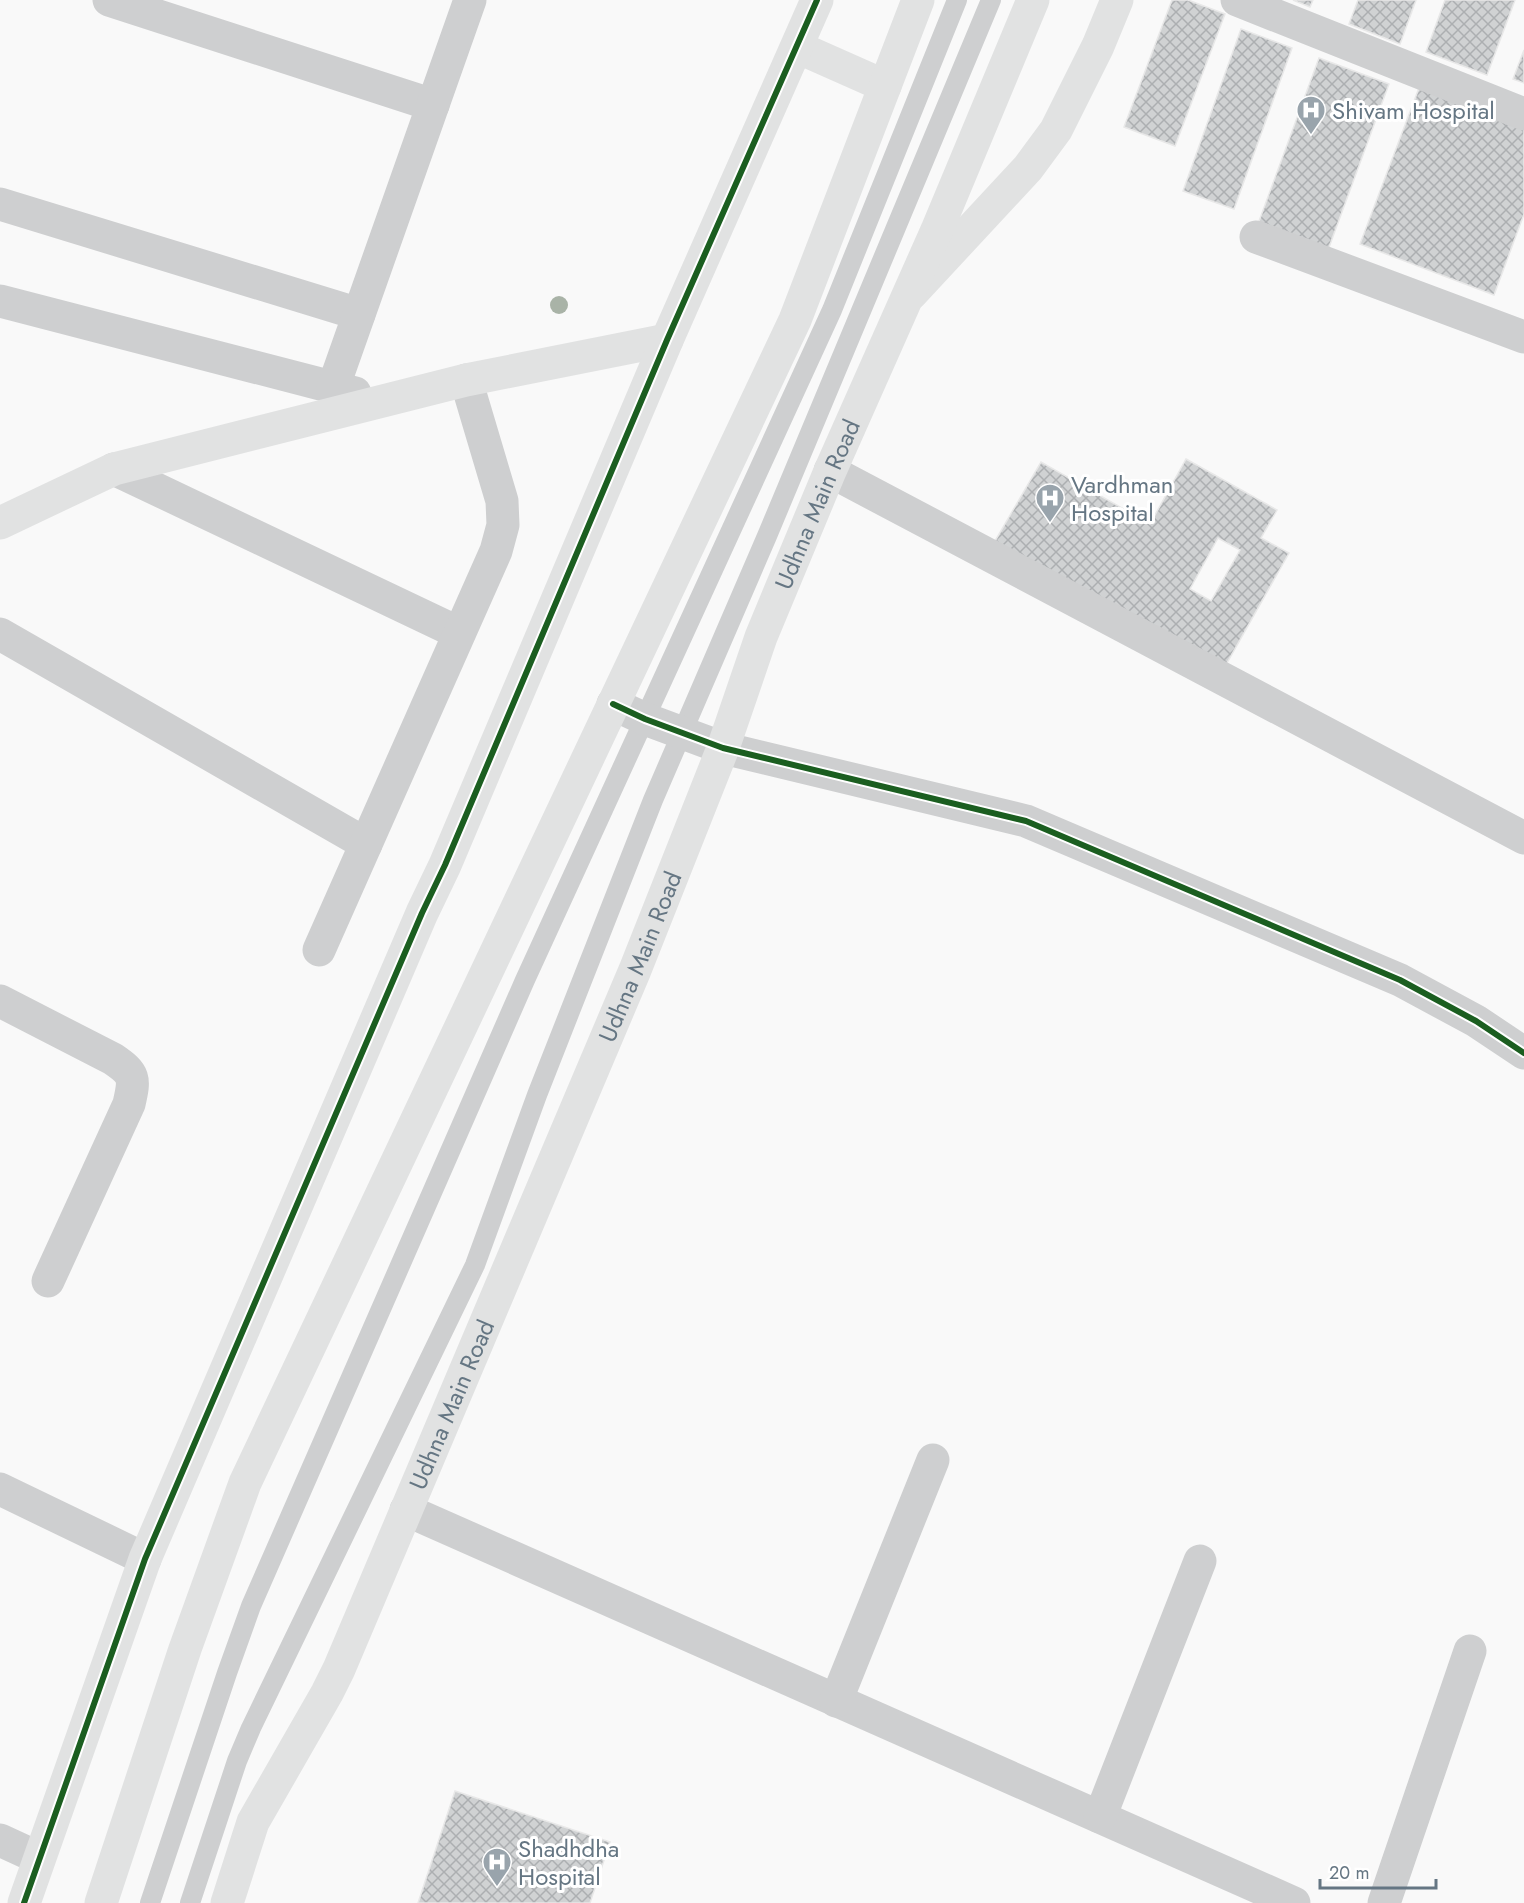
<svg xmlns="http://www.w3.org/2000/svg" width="1524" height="1903" font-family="Jost,sans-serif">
  <defs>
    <pattern id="building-cross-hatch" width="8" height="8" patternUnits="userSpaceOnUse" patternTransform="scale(1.5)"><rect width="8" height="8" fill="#d0d2d3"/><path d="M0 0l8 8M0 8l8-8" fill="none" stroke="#acafb1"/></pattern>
  </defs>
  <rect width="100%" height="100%" fill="#f9f9f9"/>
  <g fill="url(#building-cross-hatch)" stroke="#e8e8e8" stroke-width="1.5" fill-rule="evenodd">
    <path d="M1172,0H1188L1225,14L1175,146L1124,127Z"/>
    <path d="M1293,0H1313L1310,7Z"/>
    <path d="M1358,0H1416L1400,44L1349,24Z"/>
    <path d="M1445,0H1515L1487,75L1426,52Z"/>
    <path d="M1241,29L1292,48L1234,209L1183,191Z"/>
    <path d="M1524,50V83L1513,79Z"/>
    <path d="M1319,58L1389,84L1328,250L1258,224Z"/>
    <path d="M1419,88L1524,128V214L1494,295L1360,244Z"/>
    <path d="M1186,459L1277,510L1261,538L1289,553L1223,670L995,541L1041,462L1150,524ZM1218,538L1240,550L1211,601L1190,589Z"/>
    <path d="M455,1791L610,1842L590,1903H418Z"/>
  </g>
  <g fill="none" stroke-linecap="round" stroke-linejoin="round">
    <g stroke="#cecfd0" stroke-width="20">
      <path d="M150,1903L227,1673L251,1606L525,980L832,310L957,0"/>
      <path d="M190,1903L237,1761L251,1728L475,1265L537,1095L653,800L767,536L991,0"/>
    </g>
    <g stroke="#cecfd0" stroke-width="33">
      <path d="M109,0L433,105"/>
      <path d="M1237,0L1524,114"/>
      <path d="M0,204L359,314"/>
      <path d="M1256,237L1524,337"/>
      <path d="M0,301L355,393"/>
      <path d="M333,388L470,0"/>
      <path d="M114,469L459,633"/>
      <path d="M830,471L1524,838"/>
      <path d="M0,634L366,844"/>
      <path d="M613,704L645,719L723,748L1026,821L1400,980L1476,1021L1524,1053"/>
      <path d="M319,950L496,551L503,525L502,501L466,380"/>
      <path d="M0,1001L113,1059C135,1074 135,1078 129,1104L48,1281"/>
      <path d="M0,1489L145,1559"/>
      <path d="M406,1510L1294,1903"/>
      <path d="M836,1701L933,1460"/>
      <path d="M1100,1817L1200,1561"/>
      <path d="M0,1840L39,1858"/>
      <path d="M1384,1903L1470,1651"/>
    </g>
    <g stroke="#e1e2e2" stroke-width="33">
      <path d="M797,47L885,86"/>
      <path d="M911,294L1028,168L1056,130L1098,46L1117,0"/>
      <path d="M0,523L114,469L466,380L667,340"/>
      <path d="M24,1903L145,1559L422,913L445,865L667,340L817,0"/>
    </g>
    <g stroke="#e1e2e2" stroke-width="33">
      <path d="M101,1903L185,1649L245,1483L795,320L918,0"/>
      <path id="s1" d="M227,1903L253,1822L327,1693L339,1669L635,970L723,748L761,637L830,471L937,230L1033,0"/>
    </g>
    <g stroke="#fff" stroke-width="10">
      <g id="cycleway">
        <path d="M613,704L645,719L723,748L1026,821L1400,980L1476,1021L1524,1053"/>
        <path d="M24,1903L145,1559L422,913L445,865L667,340L817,0"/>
      </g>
    </g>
    <use href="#cycleway" stroke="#1b5e20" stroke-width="6"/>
  </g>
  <circle fill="#a9b3a7" cx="559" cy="305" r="9"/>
  <defs>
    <g id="hospital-pin" transform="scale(1.5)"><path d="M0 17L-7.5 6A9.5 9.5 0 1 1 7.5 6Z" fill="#99a4ac" stroke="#fff"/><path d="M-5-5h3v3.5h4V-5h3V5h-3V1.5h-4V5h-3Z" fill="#fff"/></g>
  </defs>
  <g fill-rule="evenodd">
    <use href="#hospital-pin" x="1311" y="110"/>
    <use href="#hospital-pin" x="1050" y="498"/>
    <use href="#hospital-pin" x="497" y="1862"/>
  </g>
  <g text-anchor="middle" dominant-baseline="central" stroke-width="6" stroke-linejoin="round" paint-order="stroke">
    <g font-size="24" fill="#657683" stroke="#fff" text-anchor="start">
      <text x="1332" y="110">Shivam Hospital</text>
      <text x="1071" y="484">Vardhman<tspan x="1071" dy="28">Hospital</tspan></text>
      <text x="518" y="1848">Shadhdha<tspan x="518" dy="28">Hospital</tspan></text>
    </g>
    <g font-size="24" fill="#657683" stroke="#fff">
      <text stroke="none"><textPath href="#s1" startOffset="1520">Udhna Main Road</textPath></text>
      <text stroke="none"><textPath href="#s1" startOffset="1034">Udhna Main Road</textPath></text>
      <text stroke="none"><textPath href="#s1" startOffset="548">Udhna Main Road</textPath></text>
    </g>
  </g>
  <path d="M1320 1879v9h116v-9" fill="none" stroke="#657683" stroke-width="3"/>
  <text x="1329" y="1879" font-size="18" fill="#657683" stroke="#ffffff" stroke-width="4.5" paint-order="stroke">20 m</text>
</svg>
